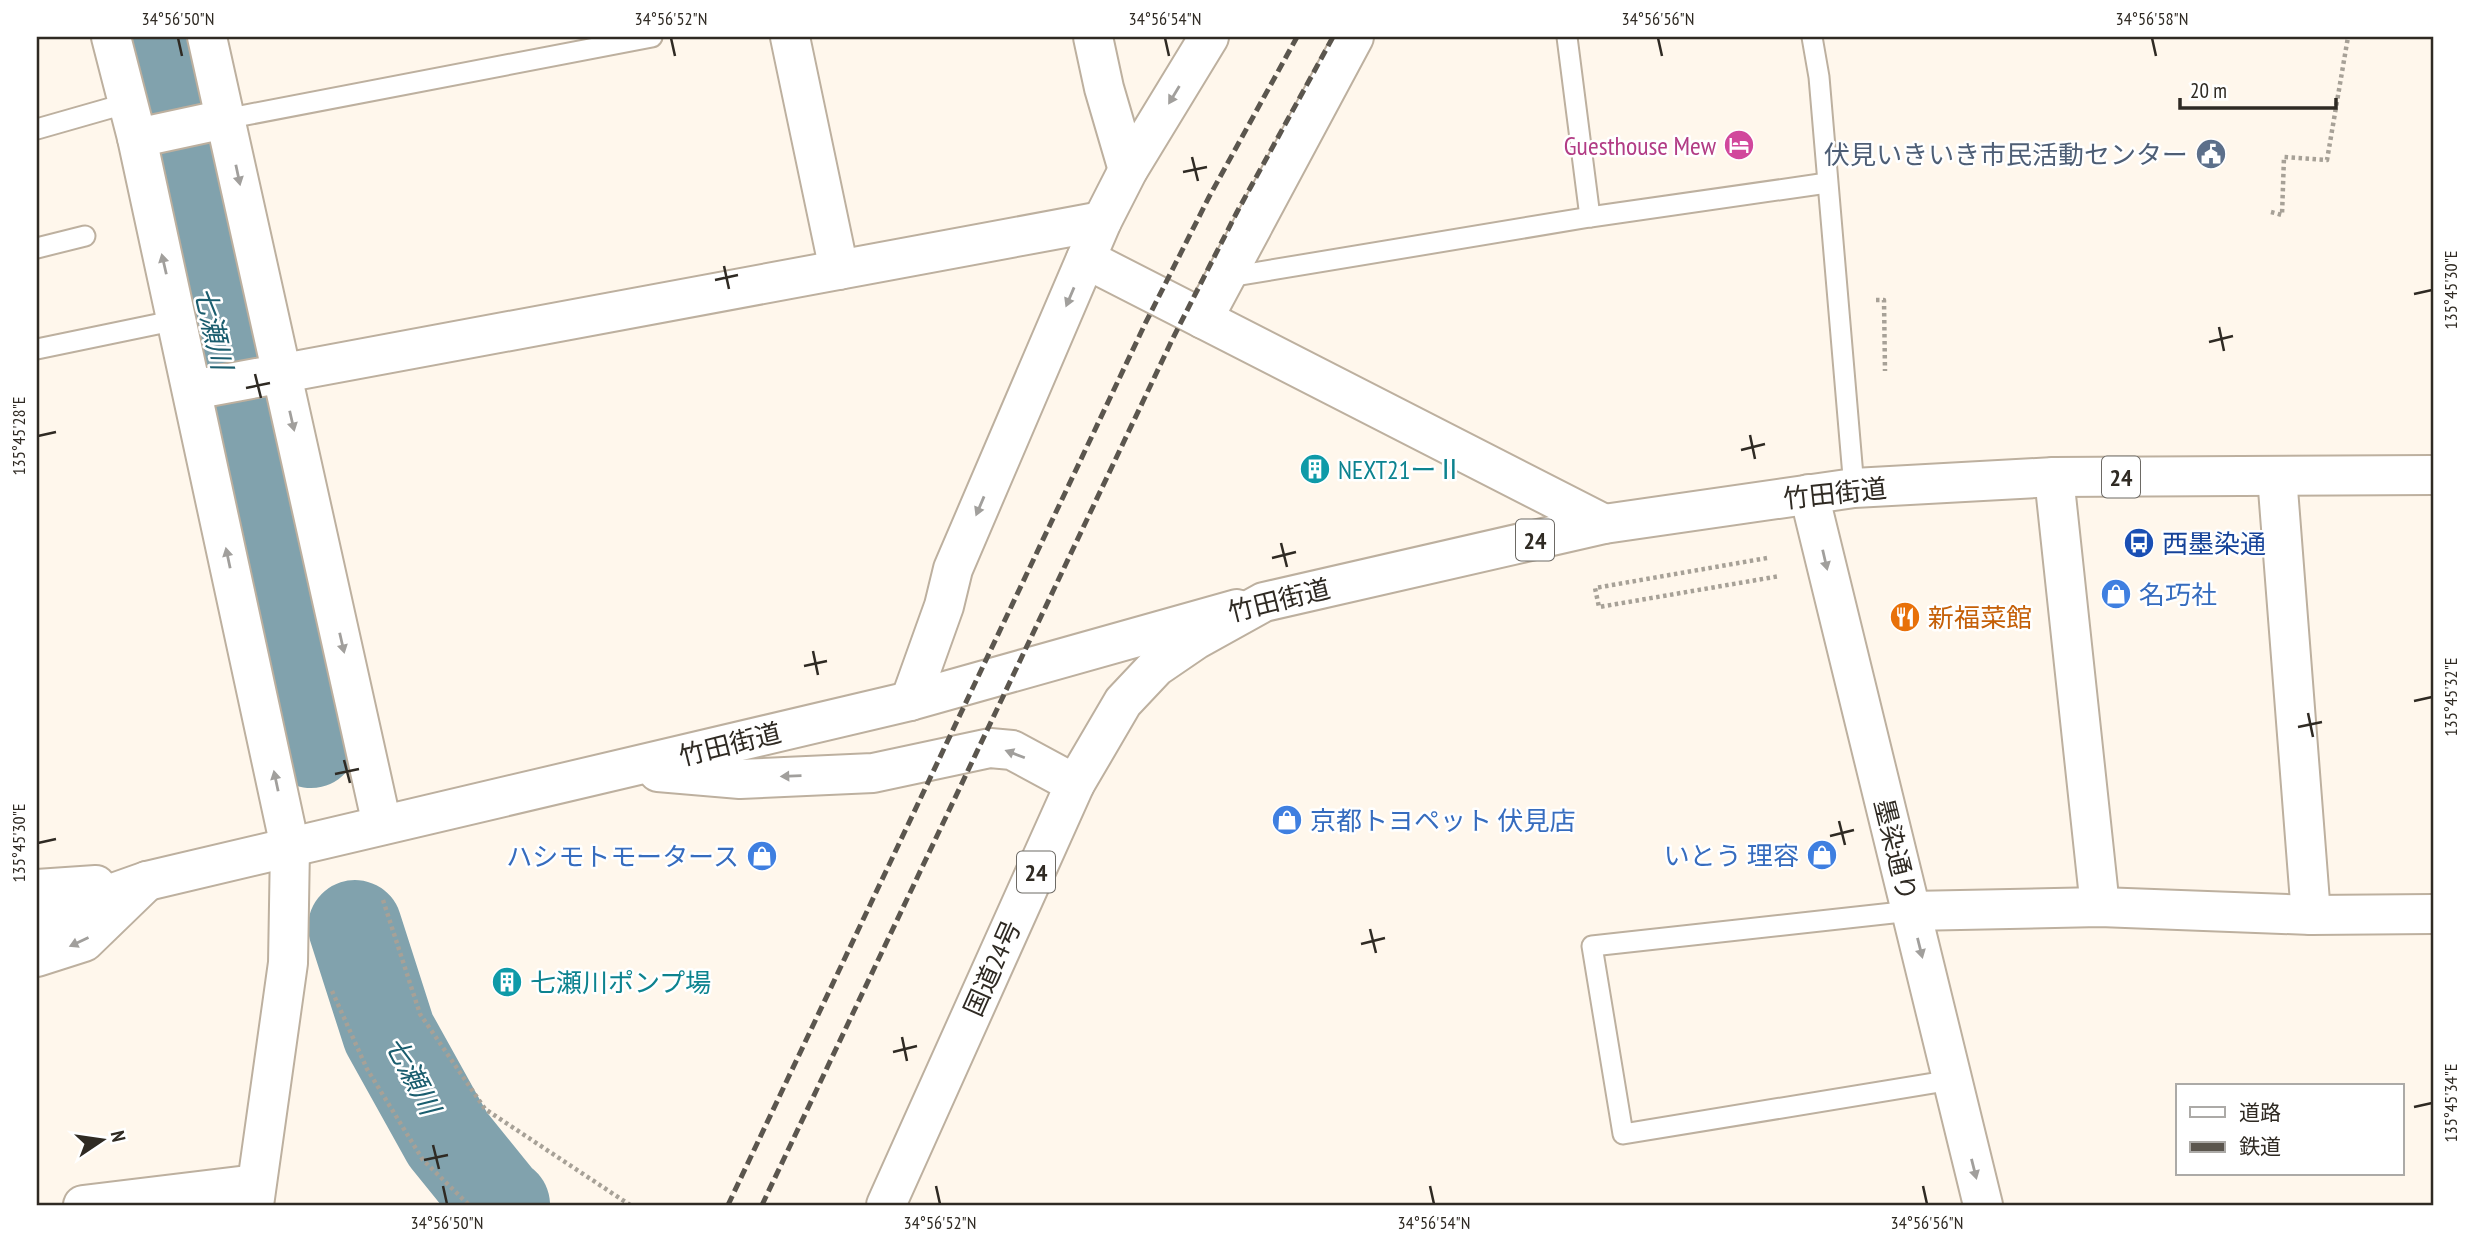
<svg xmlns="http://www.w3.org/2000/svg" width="2470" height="1242" font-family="'PT Sans Narrow','Noto Sans JP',sans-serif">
  <rect width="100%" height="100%" fill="#fff7ec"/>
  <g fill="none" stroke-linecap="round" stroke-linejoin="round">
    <g stroke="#81a2ad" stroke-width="94">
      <path d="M146,37L311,741"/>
      <path d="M355,927L389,1033L448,1139L499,1202L503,1205"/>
    </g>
    <g stroke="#bdb09f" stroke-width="23">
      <g id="lane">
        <path d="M1567,37L1590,217"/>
        <path d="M1812,37L1819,77L1854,488"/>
        <path d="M225,119L652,37"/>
        <path d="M37,129L128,103"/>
        <path d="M37,248L85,236"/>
        <path d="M1223,278L1590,217L1827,183"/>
        <path d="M37,349L177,320"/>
        <path d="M1911,911L1592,946L1623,1134L1952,1080"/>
      </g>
    </g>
    <g stroke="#bdb09f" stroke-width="42">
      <g id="street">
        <path d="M111,37L137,138L290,847L288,963L254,1205"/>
        <path d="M207,37L382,825"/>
        <path d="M790,37L839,270"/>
        <path d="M1093,37L1104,88L1128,170"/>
        <path d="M137,138L225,119"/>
        <path d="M1086,259L1604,524"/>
        <path d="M1203,319L1354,37"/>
        <path d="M192,390L1102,221"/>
        <path d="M2277,476L2311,915"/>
        <path d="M2054,477L2100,907"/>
        <path d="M1809,494L1983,1205"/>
        <path d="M910,701L944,606L953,569L1102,221L1128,170L1209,37"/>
        <path d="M1911,911L2100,907L2311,915L2433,914"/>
        <path d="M37,957L84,942L147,881"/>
        <path d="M83,1205L256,1184"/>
      </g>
    </g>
    <g stroke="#bdb09f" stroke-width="42">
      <g id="secondary">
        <path d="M658,772L740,779L873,773L990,748L1012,750L1075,784"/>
        <path d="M37,889L96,885"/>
        <path d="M37,920L147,881L910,701L1237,609"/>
      </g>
    </g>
    <g stroke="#bdb09f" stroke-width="42">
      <path id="highway" d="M886,1205L1075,784L1123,702L1156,667L1197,639L1264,602L1604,524L1854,488L2054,477L2433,475"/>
    </g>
    <g stroke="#a7a197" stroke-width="4.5" stroke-dasharray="3.5 3.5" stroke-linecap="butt">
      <path d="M2271,212L2282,215L2284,157L2327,160L2348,37"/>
      <path d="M1876,300H1884L1885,371"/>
      <path d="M1767,558L1595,588L1599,607L1780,576"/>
      <path d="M383,900L420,1014L485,1109L630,1205"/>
      <path d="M332,991L367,1069L423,1160L469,1205"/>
    </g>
    <use href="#lane" stroke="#fff" stroke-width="19"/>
    <use href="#street" stroke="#fff" stroke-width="38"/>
    <use href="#secondary" stroke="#fff" stroke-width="38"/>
    <use href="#highway" stroke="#fff" stroke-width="38"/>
    <g stroke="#5b564e" stroke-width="5" stroke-dasharray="10 5" stroke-linecap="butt">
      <path d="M728,1205L1145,324L1209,197L1297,37"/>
      <path d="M762,1205L1173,338L1237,212L1333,37"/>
    </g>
  </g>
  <defs><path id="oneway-solid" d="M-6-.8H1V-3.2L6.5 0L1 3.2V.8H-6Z" transform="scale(1.75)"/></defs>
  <g fill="#a19f9c">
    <use href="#oneway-solid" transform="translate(1174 95) rotate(121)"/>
    <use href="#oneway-solid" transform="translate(238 175) rotate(78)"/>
    <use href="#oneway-solid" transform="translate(164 264) rotate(-103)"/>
    <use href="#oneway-solid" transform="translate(1070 297) rotate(113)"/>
    <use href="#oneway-solid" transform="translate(292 421) rotate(77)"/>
    <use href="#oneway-solid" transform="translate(980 506) rotate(113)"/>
    <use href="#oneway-solid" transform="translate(228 558) rotate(-102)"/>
    <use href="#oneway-solid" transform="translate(1825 560) rotate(77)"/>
    <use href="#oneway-solid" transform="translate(342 643) rotate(77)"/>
    <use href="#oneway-solid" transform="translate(1015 754) rotate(-159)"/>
    <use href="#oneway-solid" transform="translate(791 776) rotate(178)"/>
    <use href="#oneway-solid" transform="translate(276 781) rotate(-102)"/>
    <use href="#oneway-solid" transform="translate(79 942) rotate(155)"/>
    <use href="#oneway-solid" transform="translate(1920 948) rotate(76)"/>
    <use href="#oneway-solid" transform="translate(1974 1169) rotate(76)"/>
  </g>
  <path fill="none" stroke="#2f2a23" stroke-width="2.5" d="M178,38L182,56M671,38L675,56M1165,38L1169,56M1658,38L1662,56M2152,38L2156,56M1192,157L1198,181M1183,172L1207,167M724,266L729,289M715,280L738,275M2414,294L2432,290M2219,327L2224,351M2209,342L2233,336M255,374L261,398M246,388L270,383M1750,435L1755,459M38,436L56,432M1741,450L1765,444M1281,543L1287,567M1272,558L1296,552M813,651L818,675M804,666L827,661M2414,701L2432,697M2308,713L2313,737M2298,727L2322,722M344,760L350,783M335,774L359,769M1839,821L1845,845M1830,836L1854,830M38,843L56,839M1370,929L1376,953M1361,944L1385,938M902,1037L907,1061M893,1052L917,1046M2414,1107L2432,1103M433,1145L439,1169M424,1160L448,1155M443,1186L447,1204M936,1186L940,1204M1430,1186L1434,1204M1923,1186L1927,1204"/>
  <defs>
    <g id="hotel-disc" transform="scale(1.575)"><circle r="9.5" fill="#d1479c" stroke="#fff"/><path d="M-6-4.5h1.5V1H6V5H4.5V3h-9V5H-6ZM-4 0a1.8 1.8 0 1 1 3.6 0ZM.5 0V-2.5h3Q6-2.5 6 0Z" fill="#fff"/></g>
    <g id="civic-disc" transform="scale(1.575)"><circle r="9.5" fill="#5c6f8a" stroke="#fff"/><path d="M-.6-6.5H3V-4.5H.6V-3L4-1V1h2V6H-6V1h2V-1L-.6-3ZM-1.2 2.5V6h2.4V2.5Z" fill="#fff"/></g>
    <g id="building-disc" transform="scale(1.575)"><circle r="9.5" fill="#0f9aa8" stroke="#fff"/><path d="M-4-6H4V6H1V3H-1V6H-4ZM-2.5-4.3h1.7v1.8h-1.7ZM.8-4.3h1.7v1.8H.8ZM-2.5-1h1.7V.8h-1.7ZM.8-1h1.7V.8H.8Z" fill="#fff"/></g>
    <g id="bus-disc" transform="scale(1.575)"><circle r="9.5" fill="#1a4fb4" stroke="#fff"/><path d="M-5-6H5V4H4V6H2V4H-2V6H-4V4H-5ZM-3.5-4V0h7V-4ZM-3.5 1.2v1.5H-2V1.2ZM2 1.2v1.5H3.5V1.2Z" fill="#fff"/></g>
    <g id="shop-disc" transform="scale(1.575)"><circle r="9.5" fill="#3f7fe0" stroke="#fff"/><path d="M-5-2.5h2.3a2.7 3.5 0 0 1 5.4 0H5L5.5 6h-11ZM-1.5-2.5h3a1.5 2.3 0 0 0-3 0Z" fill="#fff"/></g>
    <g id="restaurant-disc" transform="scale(1.575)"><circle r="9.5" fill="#e8710a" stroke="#fff"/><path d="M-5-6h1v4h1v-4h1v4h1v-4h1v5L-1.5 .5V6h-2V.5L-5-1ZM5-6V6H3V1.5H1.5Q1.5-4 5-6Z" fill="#fff"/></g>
  </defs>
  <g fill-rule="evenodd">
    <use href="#hotel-disc" x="1739" y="145"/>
    <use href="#civic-disc" x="2211" y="154"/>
    <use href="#building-disc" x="1315" y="469"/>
    <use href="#bus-disc" x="2139" y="543"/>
    <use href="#shop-disc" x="2116" y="594"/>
    <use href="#restaurant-disc" x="1905" y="617"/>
    <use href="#shop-disc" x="1287" y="820"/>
    <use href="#shop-disc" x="1822" y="855"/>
    <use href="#shop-disc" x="762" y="856"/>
    <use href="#building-disc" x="507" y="982"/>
  </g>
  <g text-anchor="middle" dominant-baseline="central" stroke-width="5" stroke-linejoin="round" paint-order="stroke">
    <g fill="#fff" stroke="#6d6a65" stroke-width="2">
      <rect x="2102" y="456.5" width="38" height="41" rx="5"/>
      <rect x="1516" y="519.5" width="38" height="41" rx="5"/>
      <rect x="1017" y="851.5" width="38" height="41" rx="5"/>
    </g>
    <g font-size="24" font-weight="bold" fill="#2f2a23">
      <text x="2121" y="477">24</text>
      <text x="1535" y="540">24</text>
      <text x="1036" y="872">24</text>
    </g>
    <g font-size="26" fill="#b23c85" stroke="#fff" text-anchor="end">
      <text x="1716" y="145">Guesthouse Mew</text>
    </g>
    <g font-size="26" fill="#4e5e75" stroke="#fff" text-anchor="end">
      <text x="2188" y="154">伏見いきいき市民活動センター</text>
    </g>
    <g font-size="26" fill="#0d838f" stroke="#fff" text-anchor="start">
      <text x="1338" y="469">NEXT21ーⅡ</text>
      <text x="530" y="982">七瀬川ポンプ場</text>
    </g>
    <g font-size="26" fill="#2f2a23" stroke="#fff">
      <text transform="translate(1835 493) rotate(-6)">竹田街道</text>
      <text transform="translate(1279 600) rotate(-14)">竹田街道</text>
      <text transform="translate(730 744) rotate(-14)">竹田街道</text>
      <text transform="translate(1896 850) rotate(76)">墨染通り</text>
      <text transform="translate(992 968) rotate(-66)">国道24号</text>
    </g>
    <g font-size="26" fill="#164399" stroke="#fff" text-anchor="start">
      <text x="2162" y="543">西墨染通</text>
    </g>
    <g font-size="26" fill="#366cbe" stroke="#fff" text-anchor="start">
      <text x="2139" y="594">名巧社</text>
      <text x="1310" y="820">京都トヨペット 伏見店</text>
      <text x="1799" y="855" text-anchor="end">いとう 理容</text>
      <text x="739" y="856" text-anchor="end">ハシモトモータース</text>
    </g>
    <g font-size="26" fill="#c56008" stroke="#fff" text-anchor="start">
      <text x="1928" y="617">新福菜館</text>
    </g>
    <g font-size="28" font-style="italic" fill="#1a5d6e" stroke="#fff">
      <text transform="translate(214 328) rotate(77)">七瀬川</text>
      <text transform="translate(413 1075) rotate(62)">七瀬川</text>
    </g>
  </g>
  <rect width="2470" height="1242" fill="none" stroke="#ffffff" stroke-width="77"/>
  <rect x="2176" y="1084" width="228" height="91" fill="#ffffff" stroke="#acaaa7" stroke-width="2"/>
  <rect x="2190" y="1107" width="35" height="10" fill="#ffffff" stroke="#acaaa7" stroke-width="2"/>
  <text x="2239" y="1120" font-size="21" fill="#2f2a23">道路</text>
  <rect x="2190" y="1142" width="35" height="10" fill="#5b564e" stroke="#acaaa7" stroke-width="2"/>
  <text x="2239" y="1154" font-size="21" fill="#2f2a23">鉄道</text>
  <g transform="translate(102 1140) rotate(77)" stroke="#ffffff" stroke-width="5" paint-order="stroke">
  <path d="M0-5L12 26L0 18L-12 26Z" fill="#2f2a23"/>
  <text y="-10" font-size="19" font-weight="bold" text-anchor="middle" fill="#2f2a23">N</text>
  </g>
  <path d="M2180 98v10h156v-10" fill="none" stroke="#2f2a23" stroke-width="3.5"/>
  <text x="2190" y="98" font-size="21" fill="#2f2a23" stroke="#ffffff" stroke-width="5" paint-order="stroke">20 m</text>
  <rect x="38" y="38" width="2394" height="1166" fill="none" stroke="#2f2a23" stroke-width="2.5"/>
  <g font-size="18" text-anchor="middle" fill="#2f2a23">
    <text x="178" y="25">34°56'50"N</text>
    <text x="671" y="25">34°56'52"N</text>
    <text x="1165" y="25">34°56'54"N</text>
    <text x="1658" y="25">34°56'56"N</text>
    <text x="2152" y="25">34°56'58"N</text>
    <text transform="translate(2451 290) rotate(-90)" y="6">135°45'30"E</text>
    <text transform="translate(19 436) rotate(-90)" y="6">135°45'28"E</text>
    <text transform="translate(2451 697) rotate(-90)" y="6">135°45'32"E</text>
    <text transform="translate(19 843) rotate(-90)" y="6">135°45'30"E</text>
    <text transform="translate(2451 1103) rotate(-90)" y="6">135°45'34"E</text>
    <text x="447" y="1229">34°56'50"N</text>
    <text x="940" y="1229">34°56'52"N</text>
    <text x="1434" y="1229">34°56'54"N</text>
    <text x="1927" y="1229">34°56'56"N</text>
  </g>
</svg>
